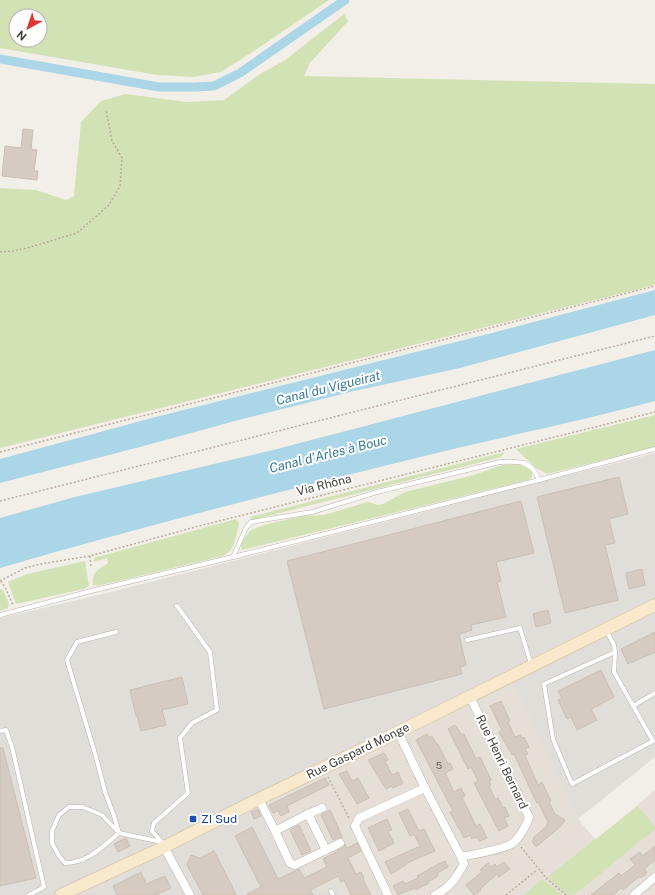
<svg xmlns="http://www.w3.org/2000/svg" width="655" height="895" font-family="'Public Sans',sans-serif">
  <rect width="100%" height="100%" fill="#f2eee8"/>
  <path fill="#e5dfd7" d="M514,681L578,819L596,840L655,790V895H340L335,885L318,895L305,867L293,870L287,867L257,805L413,732Z"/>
  <path fill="#e1ddd9" d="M655,453V757L578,819L513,681L413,732L257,805L287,867L293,870L304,866L318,894L335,885L340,895H0V618L103,594Z"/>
  <g fill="#d3e2b5" fill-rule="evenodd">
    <path d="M0,0H329L254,51L221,72L194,77L157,75L0,48ZM16,16H40V40H16Z"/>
    <path d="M344,14L348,21L310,63L304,76L655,84V285L0,448V188L36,190L66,200L74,196L81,122L101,101L126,94L186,102L224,100L260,74L285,60Z"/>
    <path d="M655,415V447L547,474L536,468L516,449Z"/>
    <path d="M505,452L501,457L252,520L250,517Z"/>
    <path d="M502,465C514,465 523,463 532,472V477L528,480L242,550L241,543L250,531L256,528L264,525L302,516L324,515L368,502L378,505L383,504L405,492L474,475Z"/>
    <path d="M236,519L239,523C236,536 236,549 223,556L97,586L93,585C92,571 97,571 108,563L107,558L94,562V558Z"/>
    <path d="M85,561L89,586L84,589L16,604L8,582L27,574Z"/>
    <path d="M0,589L3,590L9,604L8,608L0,611Z"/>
    <path d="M638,806L655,827V829L589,883L574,894L568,895L547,877Z"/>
    <path d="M542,879L561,894L562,895H524Z"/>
  </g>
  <path fill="#e1dedc" d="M20,884L18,895H0V889Z"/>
  <g fill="#abd6e8">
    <path d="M655,290V315L460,368L354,391L235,421L140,447L0,483V459L152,418L484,335Z"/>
    <path d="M655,350V401C588,419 521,433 453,449C302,486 150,524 0,568V518L75,497L277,449Z"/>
  </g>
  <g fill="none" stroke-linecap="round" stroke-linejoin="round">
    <path stroke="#abd6e8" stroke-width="9" d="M0,59L159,87H195L214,86L240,73L345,0"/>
  </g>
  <g fill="#d5cbc2" stroke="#ccbfb3">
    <path d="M23,129L33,130L31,149L37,150L34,171H38L37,180L2,176L5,146L21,148Z"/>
    <path d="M619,477L628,514L609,519L615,543L605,545L618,600L565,613L537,497Z"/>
    <path d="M521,501L534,553L496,562L501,581L497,582L506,617L471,625L472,630L459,634L466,665L460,667L462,674L324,709L287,561Z"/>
    <path d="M642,569L645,585L629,589L626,573Z"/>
    <path d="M548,610L551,623L536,627L533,614Z"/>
    <path d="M655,632V652L628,664L621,649Z"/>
    <path d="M601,670L614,697L591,709L597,720L577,730L571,717L567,719L558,700L562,698L558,691Z"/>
    <path d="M182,677L188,704L162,710L166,725L141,731L137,716H136L130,690Z"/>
    <path d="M501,701L510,721L508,722L515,737L520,735L522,738L524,737L529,747L525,749L528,754L525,755L538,785L542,782L551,801L549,802L555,814L565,820L561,826L536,847L532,841L534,839L533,838L546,827L548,822L538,802L537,803L532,793L514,754L512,755L499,732L502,730L490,706Z"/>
    <path d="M455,725L462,735L464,734L476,759L480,757L491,780L489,781L491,785L489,786L495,799L498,798L503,808L505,807L509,816L504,818L508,826L499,831L474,783L478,781L471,767L468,769L448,729Z"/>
    <path d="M427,734L429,738L432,736L437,744H438L448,764L450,763L453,769L445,773L454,792L461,788L465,796L462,797L476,826L480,824L487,838L480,841L477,837L472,839L470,835L464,838L460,829H459L450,812L453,811L416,740Z"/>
    <path d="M0,748H3L36,878L0,886Z"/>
    <path d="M384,753L388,760L385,761L392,775L398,772L403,783L393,788L392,786L386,789L368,760Z"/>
    <path d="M347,771L352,781L358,778L369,798L357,804L339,774Z"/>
    <path d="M325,778L329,785L287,806L289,812L281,816L278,811L273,813L269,805Z"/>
    <path d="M258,809L261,816L254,819L251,812Z"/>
    <path d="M408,809L419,831L424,829L435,851L407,863V864L391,874L385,862L420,846L414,834L410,836L399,813Z"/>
    <path d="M330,810L338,827L342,838H338L333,840L321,815Z"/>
    <path d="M387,819L392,830L388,831L394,843L379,851L368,828Z"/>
    <path d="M299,825L311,851L302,855L290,830Z"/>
    <path d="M252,827L278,879L299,869L304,878L327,867L323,859L338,851V850L343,848L345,844L347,848L357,843L361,851L348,858L356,874L361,872L364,878L363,879L371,895H351L344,880L341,882L338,876L310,890L313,895H246L261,887L235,836Z"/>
    <path d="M126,838L130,846L118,852L114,844Z"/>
    <path d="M655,846V860L644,869L647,873L641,878L640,876L623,890L621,888L613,895H591L619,873L621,876L635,865L630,859L640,852L643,856Z"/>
    <path d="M214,851L232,886L236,895H203L187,865L191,855L200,858Z"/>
    <path d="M445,861L448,867L437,873L438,876L428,882L429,883L416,890L415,888L398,895L393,886L403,881L405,884L418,878L417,876L430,869H429Z"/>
    <path d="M504,862L510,869L499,877L497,874L480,889L481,890L474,895L466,885L482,872L480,870L488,863L491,867L495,864L497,867Z"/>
    <path d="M141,872L146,884L165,876L171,888L156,895H117L113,886Z"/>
  </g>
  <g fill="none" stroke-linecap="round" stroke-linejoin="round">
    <g stroke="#bcb4ac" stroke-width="5">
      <g id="lane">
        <path d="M233,557L246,528L251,522L312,512L377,492L500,462C519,461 531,460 539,480"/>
        <path d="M0,615L91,591L233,557L539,480L655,449"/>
        <path d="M606,630L614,645L615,652L544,684L553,739L572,784L653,741L614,672L615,652"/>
        <path d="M116,632L77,642L67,660L96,757L105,792L114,816L119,833C102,847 88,863 65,863L59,856L52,843V831L59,815L69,807H83L102,815L119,833L162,842"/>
        <path d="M467,640L520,628L531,664"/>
        <path d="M633,706L655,693"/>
        <path d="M0,731L6,730L12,747L44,887L29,895"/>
        <path d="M161,841L152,831L154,823L188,793L180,738L192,723L217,710L210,652L177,606"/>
        <path d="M331,891L333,895"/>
      </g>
    </g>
    <g stroke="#bcb4ac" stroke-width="9">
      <g id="street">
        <path d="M425,788L461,857L464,864C456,878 450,888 435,895"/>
        <path d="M259,799L275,831L308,814L326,850L295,865L290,863L275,831"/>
        <path d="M308,814L322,808"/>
        <path d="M164,847L190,895"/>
        <path d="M326,850L340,843"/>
        <path d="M461,857C473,854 504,850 513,843C519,838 527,825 529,817L470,697"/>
        <path d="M388,895L355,826L359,818L425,788L398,732"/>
        <path d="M634,895L655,877"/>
      </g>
    </g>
    <g stroke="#ccba9c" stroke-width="13">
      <path id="secondary" d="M61,895L164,847L259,799L398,732L655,605"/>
    </g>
    <g stroke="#bcae9e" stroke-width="1.5" stroke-dasharray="2 2" stroke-linecap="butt">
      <path d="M0,252L13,251L27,248L77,233L109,205L120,186L122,158L112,141L106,110"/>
      <path d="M0,452L655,286"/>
      <path d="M0,501L655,336"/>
      <path d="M90,556L91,568"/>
      <path d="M0,581L25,568L40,564L90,556L199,526L655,412"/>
      <path d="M1,581L6,589L13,605"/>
      <path d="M328,777L349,818"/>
      <path d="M521,847L547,879L566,895"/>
      <path d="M506,895L537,870"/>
    </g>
    <use href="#lane" stroke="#fff" stroke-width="4"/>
    <use href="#street" stroke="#fff" stroke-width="8"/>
    <use href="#secondary" stroke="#f8e8cc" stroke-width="12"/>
  </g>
  <rect fill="#1a4fb4" stroke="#fff" stroke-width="1.5" x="189" y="815" width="8" height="8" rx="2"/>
  <g text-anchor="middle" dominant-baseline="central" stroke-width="4" stroke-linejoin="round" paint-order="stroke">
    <g font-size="10" fill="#68615a">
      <text x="439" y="765">5</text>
    </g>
    <g font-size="12" fill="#443e37" stroke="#fff">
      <text transform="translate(324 485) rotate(-14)">Via Rhôna</text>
      <text transform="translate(358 751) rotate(-26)">Rue Gaspard Monge</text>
      <text transform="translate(502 762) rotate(64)">Rue Henri Bernard</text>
    </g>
    <g font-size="12" fill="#164399" stroke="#fff" text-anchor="start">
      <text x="201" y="819">ZI Sud</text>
    </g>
    <g font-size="13" font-style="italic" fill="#397995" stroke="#fff">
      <text transform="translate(328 388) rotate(-14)">Canal du Vigueirat</text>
      <text transform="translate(328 454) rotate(-14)">Canal d'Arles à Bouc</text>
    </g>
  </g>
  <g transform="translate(28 28) rotate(220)"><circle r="19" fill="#ffffff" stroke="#b4b2af"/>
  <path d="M0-3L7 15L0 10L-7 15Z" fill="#e1352f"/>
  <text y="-6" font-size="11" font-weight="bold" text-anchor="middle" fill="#443e37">N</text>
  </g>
</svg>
